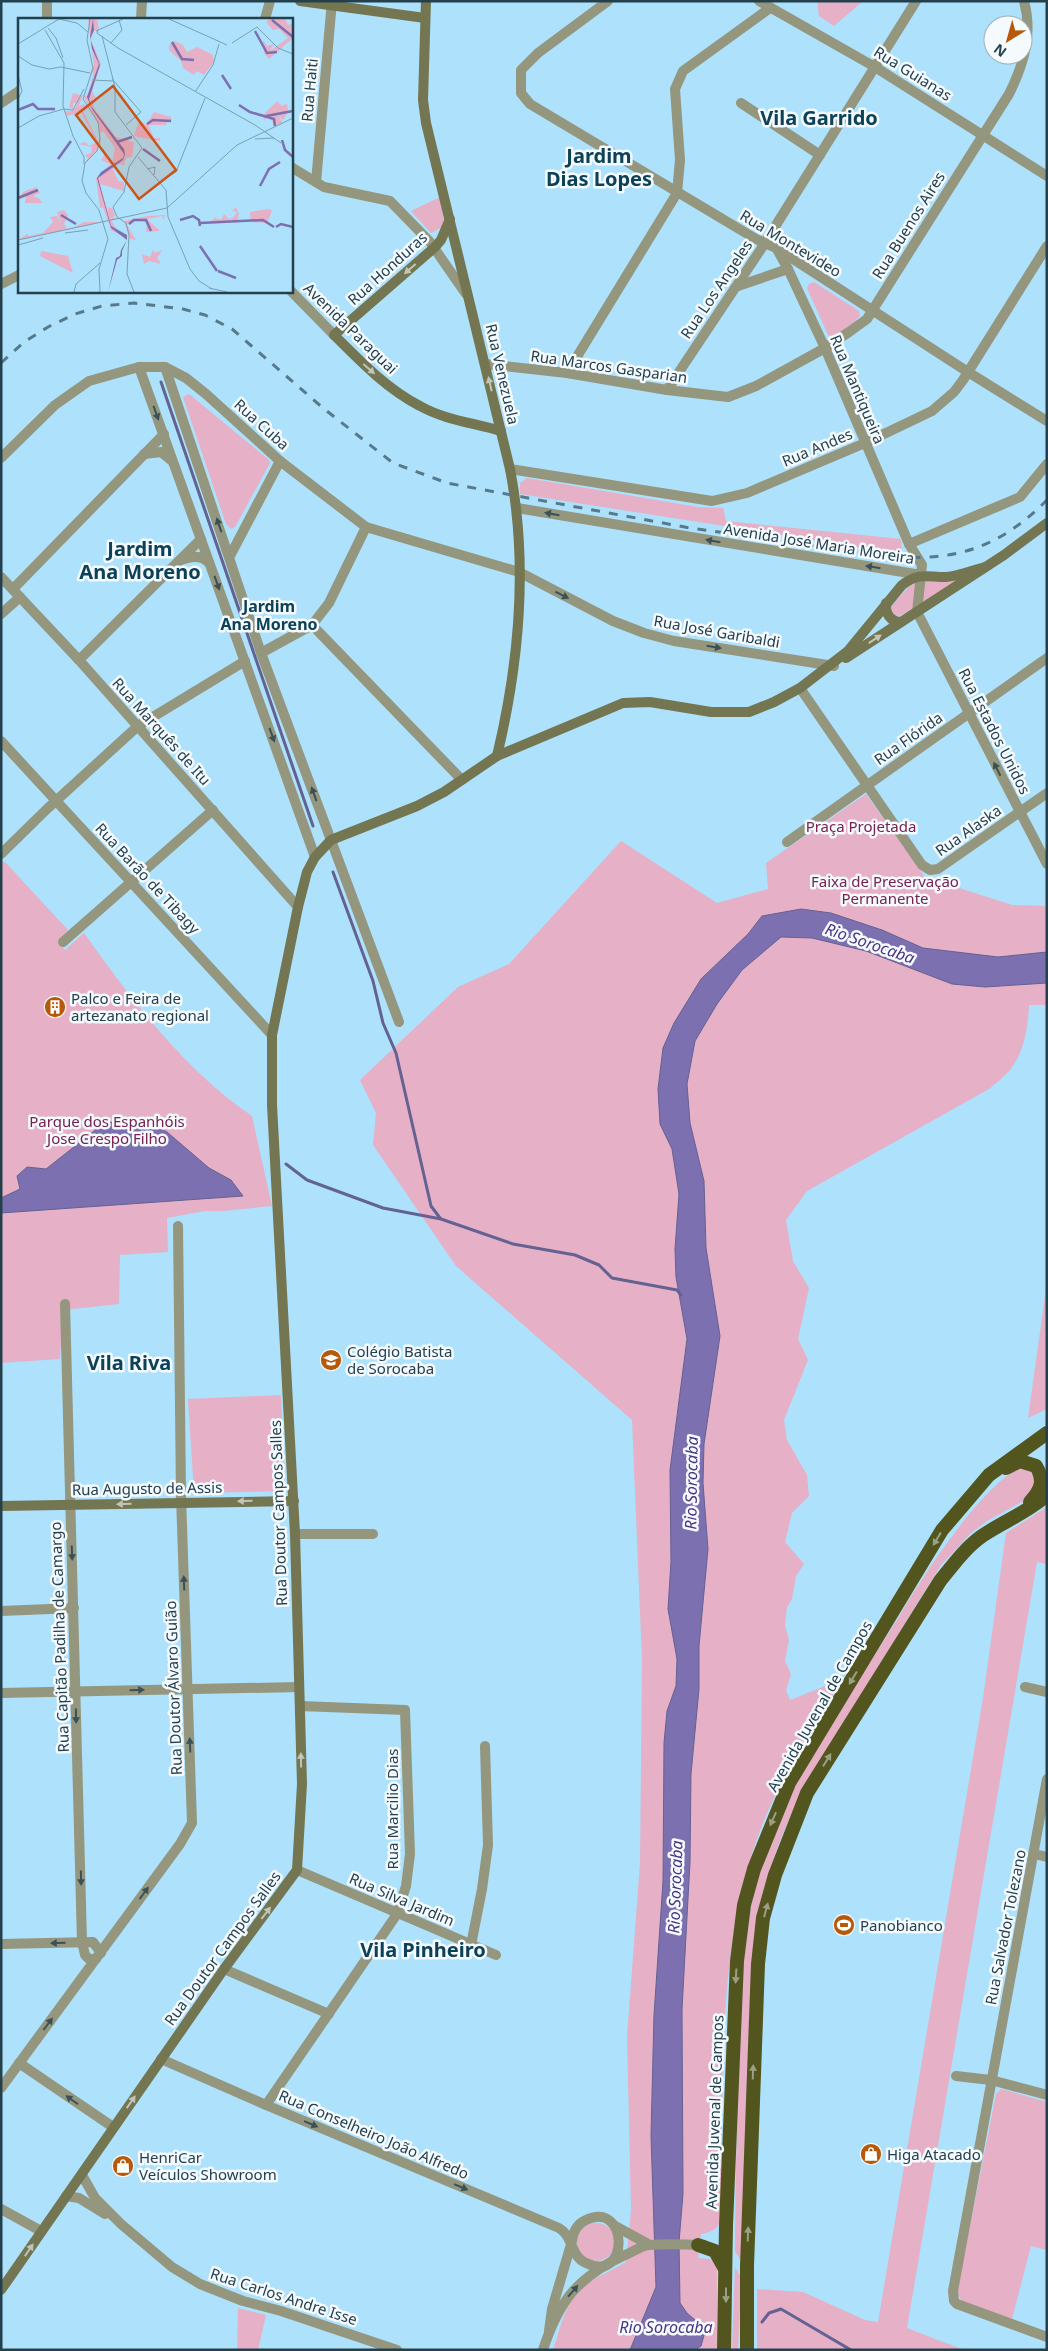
<svg xmlns="http://www.w3.org/2000/svg" width="1048" height="2351" font-family="'Noto Sans',sans-serif">
  <rect width="100%" height="100%" fill="#ade1fc"/>
  <g fill="#e6b0c7">
    <path d="M817,1H863L834,26L819,16Z"/>
    <path d="M440,197L444,222L442,227L431,233L411,211Z"/>
    <path d="M814,282L859,311L860,316L847,329L832,336L828,335L807,288L809,284Z"/>
    <path d="M189,394L268,459L270,463L235,527L231,529L226,524L183,397Z"/>
    <path d="M527,478L698,507L723,508L726,521L901,539L902,554L520,494V483Z"/>
    <path d="M967,577L913,610L896,617L889,609L911,584L919,579Z"/>
    <path d="M866,794L925,877L1012,905L1047,906V1005H1029C1028,1027 1024,1053 1010,1070C1004,1077 996,1083 989,1089L807,1191L786,1220L793,1261L809,1288L798,1339L808,1360L784,1420L787,1440L807,1475L809,1496L792,1513L785,1542L804,1564L796,1576L792,1599L787,1607L785,1625L789,1640L785,1661L791,1674L786,1690L790,1700L843,1679C812,1729 777,1782 757,1839C715,1959 724,2094 721,2219C718,2230 711,2232 701,2234L698,2258L710,2259L717,2266V2350H553C561,2327 565,2301 585,2285C597,2276 613,2270 626,2262L631,2210L627,2037L640,1863L642,1661L632,1420L456,1266L373,1145L376,1113L360,1080L458,987L509,964L621,841L717,903L768,889L766,863Z"/>
    <path d="M5,862L68,930L58,941L65,950L84,933C131,999 184,1070 252,1116L272,1206L223,1211H205L167,1218L168,1252L120,1255L119,1304L63,1310L60,1359L1,1363V863Z"/>
    <path d="M1047,1282V1409L1028,1418Z"/>
    <path d="M281,1395L285,1491L194,1493L188,1399Z"/>
    <path d="M1020,1468L1029,1470L1037,1480L1027,1499L987,1521L971,1533L941,1565L814,1771C796,1802 781,1834 771,1868L744,2264L735,2252C735,2191 737,2130 738,2069C740,1997 741,1926 764,1858C792,1773 853,1691 900,1615C923,1576 981,1486 1020,1468Z"/>
    <path d="M1047,1507V1564L1037,1562L907,2328L964,2350H757V2289L803,2292L865,2320L878,2322L983,1698L1006,1533Z"/>
    <path d="M1001,2089L1047,2102V2250L1031,2246L1012,2319L962,2302L957,2292L996,2094Z"/>
    <circle cx="596" cy="2242" r="19"/>
    <path d="M735,2267L740,2276L741,2285L738,2350H732Z"/>
    <path d="M238,2308L266,2315L258,2350H237Z"/>
  </g>
  <g fill="#7d70b0" stroke="#636292">
    <path d="M801,909L831,913L882,930L923,948L998,957L1047,952V983L985,987L952,984L866,951L812,938L781,937L742,970L717,1004L695,1041L687,1084L690,1123L704,1181L706,1248L720,1336L704,1444L703,1483L708,1549L699,1646V1689L691,1774L690,1862L682,2009L683,2194L679,2242L680,2303L687,2313L702,2326L705,2332L701,2346L695,2350H630L656,2287L651,2136L654,2015L663,1881L664,1743L667,1711L676,1686L677,1659L668,1609L671,1562L670,1470L687,1339L676,1277L675,1249L679,1194L672,1149L660,1124L658,1089L663,1048L674,1023L701,979L748,934L762,916Z"/>
    <path d="M128,1119L148,1124L167,1132L209,1168L231,1180L243,1196L1,1213V1198L20,1189L17,1176L27,1167L46,1169L103,1124Z"/>
  </g>
  <g fill="none" stroke-linecap="round" stroke-linejoin="round">
    <g stroke="#636292" stroke-width="3">
      <path d="M161,382L313,826"/>
      <path d="M333,872L373,981L383,1023L396,1053L431,1206L440,1218"/>
      <path d="M286,1164L307,1180L383,1208L441,1219L513,1244L575,1255L599,1265L612,1278L677,1290L681,1295"/>
      <path d="M762,2322L769,2313L781,2309L851,2350"/>
    </g>
    <g stroke="#94967d" stroke-width="10">
      <path d="M608,1L538,53L521,70V93L530,104L756,239L776,248L968,372L1047,421"/>
      <path d="M759,1L875,67L1047,176"/>
      <path d="M47,19V1"/>
      <path d="M141,19L142,1"/>
      <path d="M265,19L270,1"/>
      <path d="M1,103L19,91"/>
      <path d="M741,103L820,155"/>
      <path d="M291,167L324,187L390,201L430,242L466,294"/>
      <path d="M316,182L332,1"/>
      <path d="M778,251L788,269L825,348L909,544"/>
      <path d="M1,284L19,275"/>
      <path d="M738,286L788,269"/>
      <path d="M291,291L334,335"/>
      <path d="M485,364L567,373L667,390L728,397L756,386L825,348L849,332L867,319L872,311L1009,94C1024,64 1033,34 1024,1"/>
      <path d="M139,367L315,857"/>
      <path d="M165,367L261,653L399,1022"/>
      <path d="M567,373L677,193L680,160L675,89L683,71L770,8"/>
      <path d="M667,390L761,249L916,1"/>
      <path d="M144,454L161,452L172,461"/>
      <path d="M1,458L55,405L89,381L139,367H165L186,378L206,394L280,461L366,527L519,572L613,621L644,633L674,641L834,666"/>
      <path d="M1047,464L1020,497L909,544L922,565L917,612L1047,864"/>
      <path d="M510,469L712,501L747,493L865,443L932,411L954,392L963,380L1047,246"/>
      <path d="M230,556L280,461"/>
      <path d="M179,561C190,556 201,554 209,563"/>
      <path d="M13,589L164,434"/>
      <path d="M1,614L20,597"/>
      <path d="M312,625L462,780"/>
      <path d="M261,653L312,625L329,603L366,527"/>
      <path d="M79,660L201,539"/>
      <path d="M800,688L922,865L930,870L938,869L1047,793"/>
      <path d="M1,741L272,1035"/>
      <path d="M787,842L1047,658"/>
      <path d="M1,854L48,808L138,726L245,661"/>
      <path d="M63,942L213,810"/>
      <path d="M65,1304L82,1942L85,1955L89,1959H96"/>
      <path d="M295,1534H373"/>
      <path d="M1,1611L74,1608"/>
      <path d="M1025,1687L1047,1692"/>
      <path d="M1,1693L299,1687"/>
      <path d="M1047,1779L953,2291L954,2301L957,2304L1047,2337"/>
      <path d="M1034,1854L1047,1857"/>
      <path d="M297,1870L496,1955"/>
      <path d="M1,1944L93,1942L101,1953"/>
      <path d="M471,1945L482,1889L488,1845L485,1746"/>
      <path d="M224,1969L329,2014"/>
      <path d="M161,2059L266,2105L559,2228C574,2237 570,2256 586,2263C630,2284 629,2200 586,2220C577,2224 573,2232 572,2241L552,2309L549,2331"/>
      <path d="M19,2063L113,2127"/>
      <path d="M956,2076L991,2080L1047,2095"/>
      <path d="M1,2088L180,1844L192,1823L181,1496L178,1226"/>
      <path d="M266,2105L397,1914L406,1886L410,1854L405,1710L300,1706"/>
      <path d="M82,2175L95,2198L121,2224L172,2267L200,2284L243,2301L281,2311L397,2350"/>
      <path d="M66,2196L79,2198L105,2214"/>
      <path d="M1,2209L41,2231"/>
      <path d="M615,2226L648,2244"/>
      <path d="M543,2350C559,2300 578,2277 625,2255C633,2252 642,2245 650,2245C668,2243 686,2245 704,2245"/>
    </g>
    <g stroke="#94967d" stroke-width="10">
      <path d="M517,508L921,575"/>
      <path d="M1,577L79,660L298,907"/>
    </g>
    <g stroke="#737650" stroke-width="10">
      <path d="M300,1L425,18"/>
      <path d="M426,1L423,100L426,123L510,469C528,563 519,664 497,756"/>
      <path d="M450,219L441,240L435,247L334,335C360,361 387,389 420,406C445,420 474,423 501,431"/>
      <path d="M886,603C885,613 890,622 901,622"/>
      <path d="M846,658L1004,555L1047,523"/>
      <path d="M1,1506L294,1501"/>
      <path d="M1,2290L224,1969L297,1870L302,1784L295,1534L272,1105V1035L298,907L307,872L315,857L331,840L417,806L444,792L497,756L623,703L650,702L711,712H749L774,702L800,688L848,651L902,585C920,572 926,577 946,577C959,576 973,570 985,567"/>
    </g>
    <g stroke="#52551e" stroke-width="14">
      <path d="M1006,1468L1020,1461L1036,1466C1045,1481 1041,1490 1030,1502"/>
      <path d="M698,2245L715,2251L724,2267"/>
      <path d="M724,2350L726,2225L737,1961L744,1905L754,1869L789,1783L942,1530L989,1475L1047,1433"/>
      <path d="M747,2350V2266L758,1964L763,1918L775,1875L807,1793L940,1581C953,1565 965,1548 982,1536C1004,1521 1027,1513 1047,1495"/>
    </g>
    <path stroke="#567a8c" stroke-width="3" stroke-dasharray="9 9" stroke-linecap="butt" d="M1,363L24,342L48,327L75,314L102,306L134,303L183,309L205,315L232,329L323,408L393,463L447,483L690,528L895,557C959,561 1001,546 1047,500"/>
  </g>
  <defs><path id="oneway-solid" d="M-6-.8H1V-3.2L6.5 0L1 3.2V.8H-6Z" transform="scale(1.25)"/></defs>
  <g fill="#c0c5b8">
    <use href="#oneway-solid" transform="translate(410 269) rotate(139)"/>
    <use href="#oneway-solid" transform="translate(369 369) rotate(41)"/>
    <use href="#oneway-solid" transform="translate(490 384) rotate(-103)"/>
    <use href="#oneway-solid" transform="translate(875 639) rotate(-33)"/>
    <use href="#oneway-solid" transform="translate(245 1501) rotate(179)"/>
    <use href="#oneway-solid" transform="translate(124 1504) rotate(179)"/>
    <use href="#oneway-solid" transform="translate(301 1760) rotate(-91)"/>
    <use href="#oneway-solid" transform="translate(266 1913) rotate(-52)"/>
    <use href="#oneway-solid" transform="translate(131 2102) rotate(-55)"/>
    <use href="#oneway-solid" transform="translate(29 2250) rotate(-56)"/>
  </g>
  <g fill="#3b5157">
    <use href="#oneway-solid" transform="translate(156 413) rotate(70)"/>
    <use href="#oneway-solid" transform="translate(552 514) rotate(-170)"/>
    <use href="#oneway-solid" transform="translate(219 525) rotate(-109)"/>
    <use href="#oneway-solid" transform="translate(713 541) rotate(-170)"/>
    <use href="#oneway-solid" transform="translate(873 567) rotate(-171)"/>
    <use href="#oneway-solid" transform="translate(217 583) rotate(70)"/>
    <use href="#oneway-solid" transform="translate(562 595) rotate(27)"/>
    <use href="#oneway-solid" transform="translate(714 647) rotate(9)"/>
    <use href="#oneway-solid" transform="translate(272 735) rotate(70)"/>
    <use href="#oneway-solid" transform="translate(997 769) rotate(-117)"/>
    <use href="#oneway-solid" transform="translate(314 794) rotate(-110)"/>
    <use href="#oneway-solid" transform="translate(72 1553) rotate(88)"/>
    <use href="#oneway-solid" transform="translate(184 1583) rotate(-92)"/>
    <use href="#oneway-solid" transform="translate(137 1690) rotate(-1)"/>
    <use href="#oneway-solid" transform="translate(76 1716) rotate(89)"/>
    <use href="#oneway-solid" transform="translate(190 1745) rotate(-92)"/>
    <use href="#oneway-solid" transform="translate(81 1878) rotate(89)"/>
    <use href="#oneway-solid" transform="translate(144 1893) rotate(-54)"/>
    <use href="#oneway-solid" transform="translate(58 1943) rotate(178)"/>
    <use href="#oneway-solid" transform="translate(48 2024) rotate(-53)"/>
    <use href="#oneway-solid" transform="translate(72 2100) rotate(-145)"/>
    <use href="#oneway-solid" transform="translate(311 2124) rotate(23)"/>
    <use href="#oneway-solid" transform="translate(461 2187) rotate(23)"/>
    <use href="#oneway-solid" transform="translate(573 2291) rotate(-49)"/>
  </g>
  <g fill="#9b9f83">
    <use href="#oneway-solid" transform="translate(937 1539) rotate(121)"/>
    <use href="#oneway-solid" transform="translate(853 1678) rotate(121)"/>
    <use href="#oneway-solid" transform="translate(827 1760) rotate(-58)"/>
    <use href="#oneway-solid" transform="translate(773 1819) rotate(114)"/>
    <use href="#oneway-solid" transform="translate(766 1910) rotate(-75)"/>
    <use href="#oneway-solid" transform="translate(736 1976) rotate(93)"/>
    <use href="#oneway-solid" transform="translate(753 2072) rotate(-88)"/>
    <use href="#oneway-solid" transform="translate(748 2234) rotate(-88)"/>
    <use href="#oneway-solid" transform="translate(726 2295) rotate(90)"/>
  </g>
  <defs>
    <g id="building-disc" transform="scale(1.125)"><circle r="9.5" fill="#b75909" stroke="#f4fafe"/><path d="M-4-6H4V6H1V3H-1V6H-4ZM-2.5-4.3h1.7v1.8h-1.7ZM.8-4.3h1.7v1.8H.8ZM-2.5-1h1.7V.8h-1.7ZM.8-1h1.7V.8H.8Z" fill="#fff"/></g>
    <g id="school-disc" transform="scale(1.125)"><circle r="9.5" fill="#b75909" stroke="#f4fafe"/><path d="M0-5L7-2L0 1L-7-2ZM-4 1L0 2.5L4 1V4Q0 6-4 4Z" fill="#fff"/></g>
    <g id="stadium-disc" transform="scale(1.125)"><circle r="9.5" fill="#b75909" stroke="#f4fafe"/><path d="M0-5a6.5 5 0 1 0 0 10a6.5 5 0 1 0 0-10ZM-3.5-1.8h7v3.6h-7Z" fill="#fff"/></g>
    <g id="shop-disc" transform="scale(1.125)"><circle r="9.5" fill="#b75909" stroke="#f4fafe"/><path d="M-5-2.5h2.3a2.7 3.5 0 0 1 5.4 0H5L5.5 6h-11ZM-1.5-2.5h3a1.5 2.3 0 0 0-3 0Z" fill="#fff"/></g>
  </defs>
  <g fill-rule="evenodd">
    <use href="#building-disc" x="55" y="1007"/>
    <use href="#school-disc" x="331" y="1360"/>
    <use href="#stadium-disc" x="844" y="1925"/>
    <use href="#shop-disc" x="871" y="2154"/>
    <use href="#shop-disc" x="123" y="2166"/>
  </g>
  <g text-anchor="middle" dominant-baseline="central" stroke-width="5" stroke-linejoin="round" paint-order="stroke">
    <g font-size="15" fill="#25404d" stroke="#f4fafe">
      <text transform="translate(913 73) rotate(32)">Rua Guianas</text>
      <text transform="translate(309 90) rotate(-85)">Rua Haiti</text>
      <text transform="translate(908 225) rotate(-58)">Rua Buenos Aires</text>
      <text transform="translate(791 243) rotate(31)">Rua Montevideo</text>
      <text transform="translate(387 268) rotate(-42)">Rua Honduras</text>
      <text transform="translate(716 289) rotate(-56)">Rua Los Angeles</text>
      <text transform="translate(351 328) rotate(44)">Avenida Paraguai</text>
      <text transform="translate(609 366) rotate(8)">Rua Marcos Gasparian</text>
      <text transform="translate(503 374) rotate(77)">Rua Venezuela</text>
      <text transform="translate(858 389) rotate(67)">Rua Mantiqueira</text>
      <text transform="translate(262 424) rotate(42)">Rua Cuba</text>
      <text transform="translate(817 447) rotate(-23)">Rua Andes</text>
      <text transform="translate(819 543) rotate(9)">Avenida José Maria Moreira</text>
      <text transform="translate(717 631) rotate(10)">Rua José Garibaldi</text>
      <text transform="translate(162 731) rotate(48)">Rua Marquês de Itu</text>
      <text transform="translate(995 731) rotate(63)">Rua Estados Unidos</text>
      <text transform="translate(908 738) rotate(-35)">Rua Flórida</text>
      <text transform="translate(968 830) rotate(-35)">Rua Alaska</text>
      <text transform="translate(148 878) rotate(47)">Rua Barão de Tibagy</text>
      <text transform="translate(147 1488) rotate(-1)">Rua Augusto de Assis</text>
      <text transform="translate(278 1513) rotate(-92)">Rua Doutor Campos Salles</text>
      <text transform="translate(59 1637) rotate(-92)">Rua Capitão Padilha de Camargo</text>
      <text transform="translate(173 1688) rotate(-92)">Rua Doutor Álvaro Guião</text>
      <text transform="translate(819 1706) rotate(-60)">Avenida Juvenal de Campos</text>
      <text transform="translate(392 1809) rotate(-90)">Rua Marcilio Dias</text>
      <text transform="translate(402 1899) rotate(23)">Rua Silva Jardim</text>
      <text transform="translate(1005 1927) rotate(-79)">Rua Salvador Tolezano</text>
      <text transform="translate(222 1948) rotate(-54)">Rua Doutor Campos Salles</text>
      <text transform="translate(714 2112) rotate(-88)">Avenida Juvenal de Campos</text>
      <text transform="translate(374 2134) rotate(23)">Rua Conselheiro João Alfredo</text>
      <text transform="translate(284 2296) rotate(18)">Rua Carlos Andre Isse</text>
    </g>
    <g font-size="15" fill="#77224f" stroke="#f4fafe">
      <text x="861" y="826">Praça Projetada</text>
      <text x="885" y="881">Faixa de Preservação<tspan x="885" dy="17">Permanente</tspan></text>
      <text x="107" y="1121">Parque dos Espanhóis<tspan x="107" dy="17">Jose Crespo Filho</tspan></text>
    </g>
    <g font-size="15" fill="#25404d" stroke="#f4fafe" text-anchor="start">
      <text x="71" y="998">Palco e Feira de<tspan x="71" dy="17">artezanato regional</tspan></text>
      <text x="347" y="1351">Colégio Batista<tspan x="347" dy="17">de Sorocaba</tspan></text>
      <text x="860" y="1925">Panobianco</text>
      <text x="887" y="2154">Higa Atacado</text>
      <text x="139" y="2157">HenriCar<tspan x="139" dy="17">Veículos Showroom</tspan></text>
    </g>
    <g font-size="16" font-weight="bold" fill="#0c4157" stroke="#f4fafe">
      <text x="269" y="606">Jardim<tspan x="269" dy="18">Ana Moreno</tspan></text>
    </g>
    <g font-size="16" font-style="italic" fill="#493483" stroke="#f4fafe">
      <text transform="translate(870 943) rotate(19)">Rio Sorocaba</text>
      <text transform="translate(691 1483) rotate(-89)">Rio Sorocaba</text>
      <text transform="translate(675 1887) rotate(-88)">Rio Sorocaba</text>
      <text x="666" y="2327">Rio Sorocaba</text>
    </g>
    <g font-size="20" font-weight="bold" fill="#0c4157" stroke="#f4fafe">
      <text x="819" y="117">Vila Garrido</text>
      <text x="599" y="155">Jardim<tspan x="599" dy="23">Dias Lopes</tspan></text>
      <text x="140" y="548">Jardim<tspan x="140" dy="23">Ana Moreno</tspan></text>
      <text x="129" y="1362">Vila Riva</text>
      <text x="423" y="1949">Vila Pinheiro</text>
    </g>
  </g>
  <g transform="translate(18 18)">
    <rect width="275" height="275" fill="#ade1fc"/>
    <path d="M70,1H79L81,11L76,13L73,22L83,46L74,73L78,80L75,81L76,90L98,119L116,124L114,139L108,140L106,147L100,146L95,151L100,163L106,164V173L82,166L90,194V189L94,190L97,197L95,200H99L93,202L101,216L93,212L85,189L82,190L78,160L92,146L83,142L86,138L84,129L94,145L97,130L85,113L82,115L83,126L81,127V108L65,77L61,88L66,86L70,91L65,93L81,125L79,132L67,145L70,140L67,137L73,135L74,129L61,126L67,124L71,128L79,124L63,94L49,98L47,95L46,93H54L58,89L60,84L55,85V91L51,89L55,75L62,77L61,80L64,77L69,78L75,59V54L72,55L76,47ZM251,1H267L270,7L275,5V20L251,41L246,35L245,22L249,28L256,26L252,33L270,20L261,11L255,12L248,4ZM157,23L165,27L169,34L179,29L195,37L196,44L186,57L179,53L176,57L165,50L163,43L151,32V27ZM259,83L264,88L269,86L270,94L265,102L261,98L265,106L256,107L252,99H248L247,103L244,98ZM136,94L153,99L154,103L149,102L148,107H130L136,120H142V123L119,119L116,117L120,106L123,103L128,107ZM18,169L22,175L15,178L22,181L24,185H7L8,178L0,182L5,174ZM218,189L221,196L218,206L213,201L210,205L192,203L187,207L197,200L203,202L206,196L211,201L216,199L219,194L214,193ZM251,191L254,193L249,205L233,204L232,194ZM46,192L50,197L46,206L49,210L42,212L56,209L66,204H84L0,222L9,216L11,218L25,215L35,204L32,199L39,198L43,207L39,194ZM147,197L145,202L144,198L129,201L142,213L128,214L129,205L120,201L114,203L109,207L118,222L112,221L106,203L130,198ZM135,232L137,235L144,232L139,240L143,246L131,243L126,246L124,236L132,239ZM23,233L50,238L55,255L22,238Z" fill="#e6b0c7"/>
    <path d="M75,1L76,12L72,21L82,47L71,81L73,88L106,131L107,136L105,142L80,160L93,208L109,217V222L104,233V238L99,242L90,274L98,240L102,238L103,232L109,222L93,210L79,160L83,154L105,140L106,136L74,91L69,79L81,46L74,31L72,19Z" fill="#7d70b0"/>
    <path fill="none" stroke="#7d70b0" stroke-width="2.5" d="M254,2L275,19M237,13L249,35L259,34M154,24L164,41L176,42M204,57L213,71M221,87L232,94L256,101L257,108M0,92L15,86L20,91H37M248,98L275,93M129,106L135,102L153,103M264,122L267,132L275,139M99,124L114,119M125,131L142,143M40,141L53,123M242,168L251,151L262,144M0,180L20,172M43,197L58,206M162,202L175,198L181,202L182,208M182,205L245,202L256,209M111,206L116,202H128L133,213M258,209L263,206L275,209M182,228L199,253M200,253L218,260"/>
    <path fill="none" stroke="#77a1b6" stroke-width="1" d="M72,1L69,22L75,50L65,81L80,104L82,121L79,133L67,145L64,163L68,175L81,192L90,221L81,251L82,274M151,1L209,27M30,10L38,20L45,40M27,12L46,45L45,88L55,118L66,139V146M80,12L79,15L100,30L237,107L263,125M78,13L105,1M84,18L97,69V94L124,130L111,149L106,174L95,189L99,199L108,205L111,217L109,256L116,274M93,25L104,12L101,2M214,25L239,9L260,30L275,36M0,26L41,1L59,5L70,14M0,38L14,47L31,51L43,49L72,55M0,57L4,73L0,81M94,61L123,94L108,107M74,62L95,63M177,74L195,47L201,26M0,110L21,98L46,91L55,92L66,71M237,121L256,120M120,139L148,172L150,199L172,251L181,263L194,271M129,151L137,149L136,157M143,163L158,154L187,80M47,215L70,212M0,222L149,190L219,127L275,100M0,227L25,220M191,270L209,274M56,274L58,266L82,245"/>
    <path fill="#cb5516" fill-opacity="0.15" stroke="#cb5516" stroke-width="2.5" d="M95,68L158,152L121,181L58,97Z"/>
    <rect width="275" height="275" fill="none" stroke="#25404d" stroke-width="2.5"/>
  </g>
  <rect width="1048" height="2351" fill="none" stroke="#25404d" stroke-width="5"/>
  <g transform="translate(1008 40) rotate(217)"><circle r="24" fill="#f4fafe" stroke="#a1b0b7"/>
  <path d="M0-4L9 19L0 12L-9 19Z" fill="#b75909"/>
  <text y="-8" font-size="14" font-weight="bold" text-anchor="middle" fill="#25404d">N</text>
  </g>
</svg>
